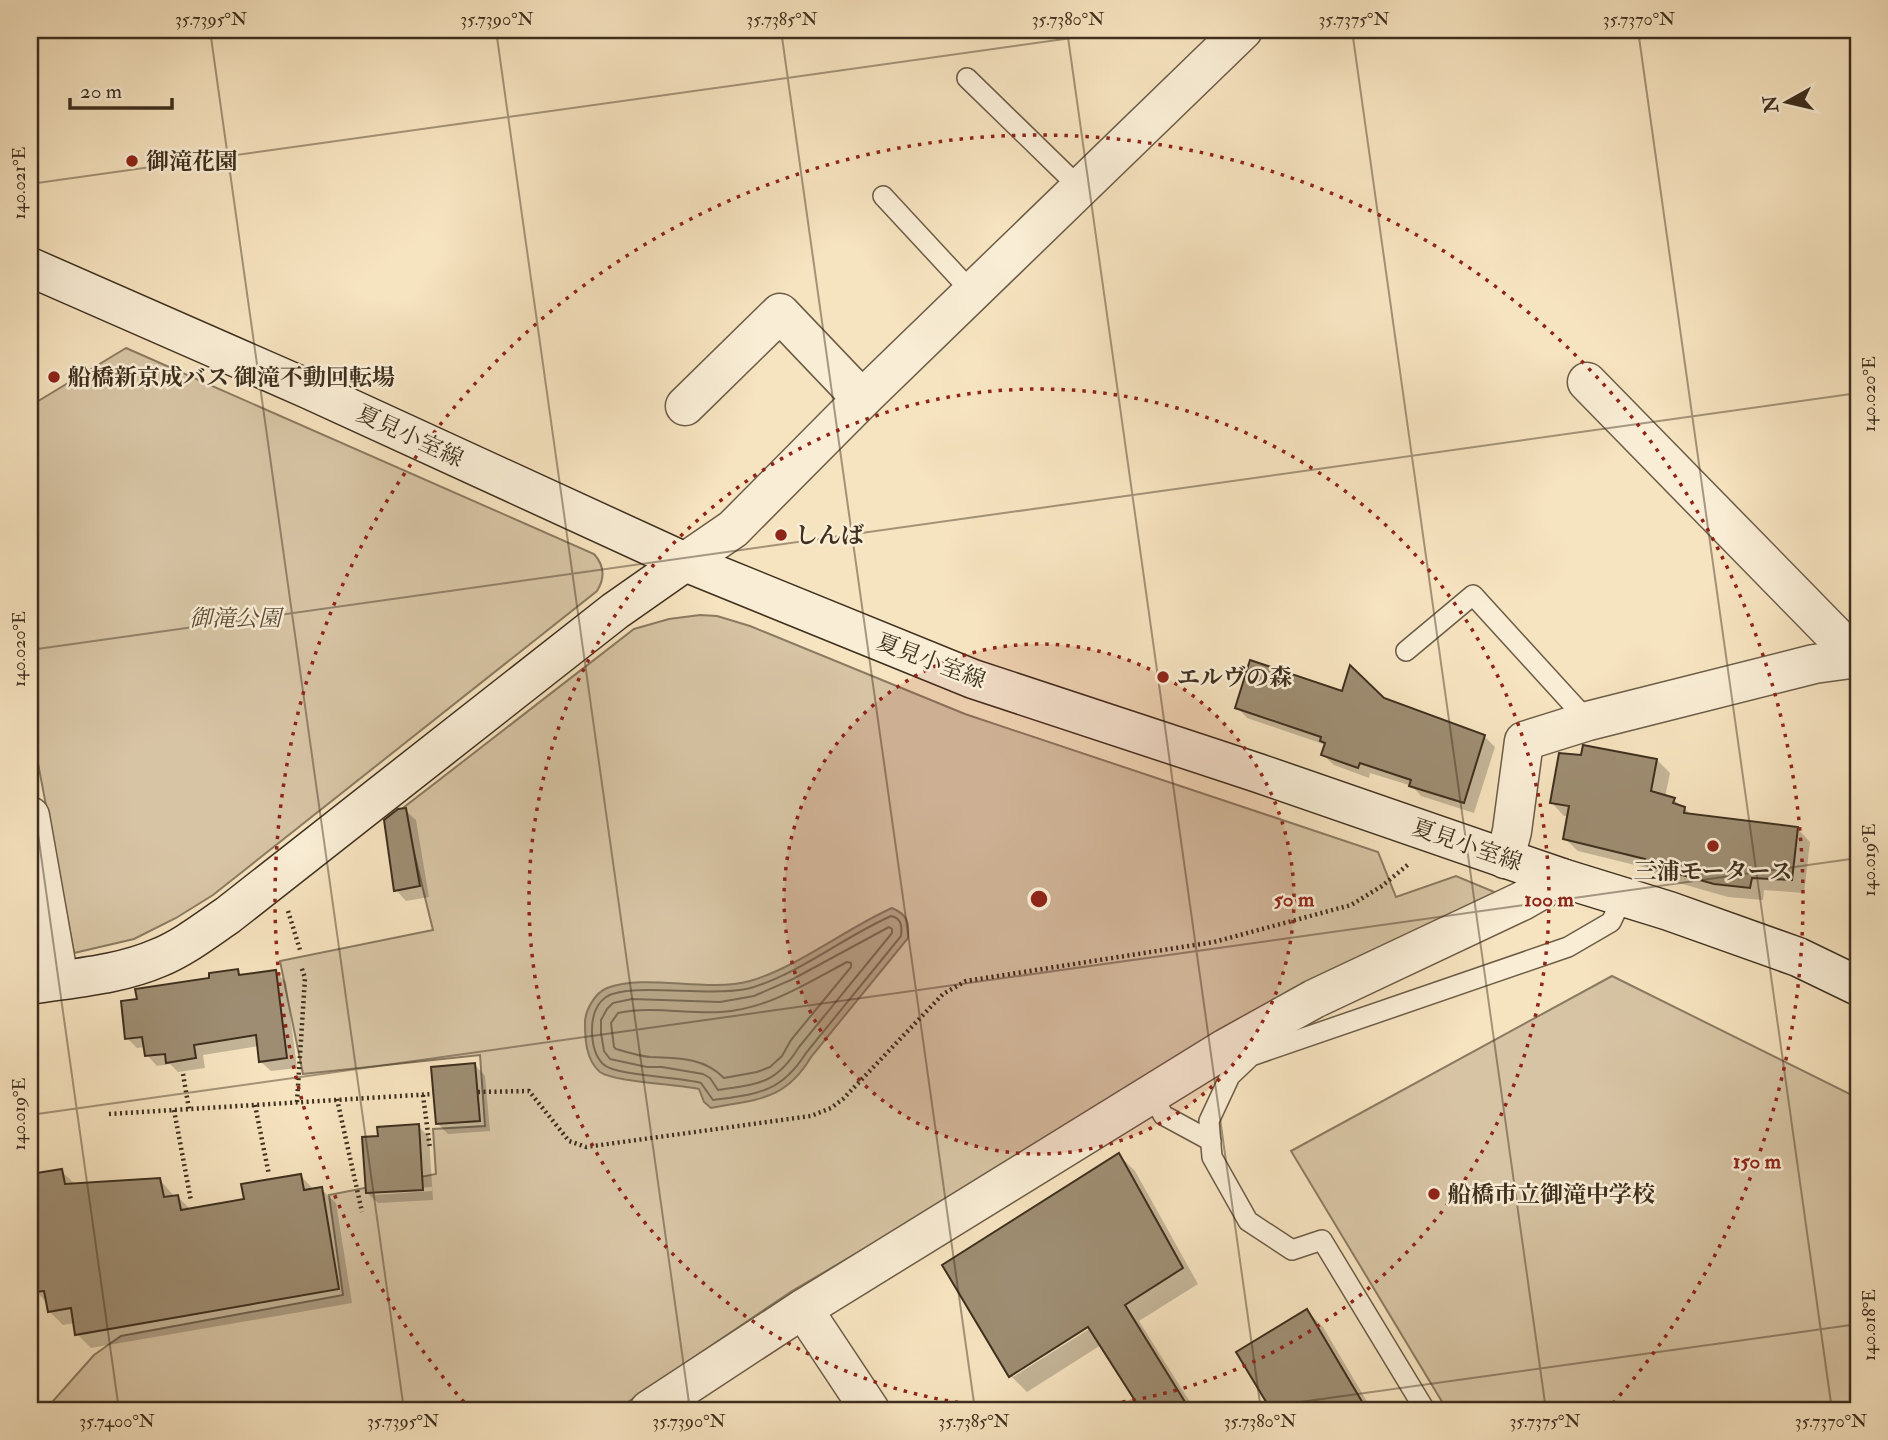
<svg xmlns="http://www.w3.org/2000/svg" width="1888" height="1440" font-family="'IM FELL Double Pica','Noto Serif JP',serif">
  <rect width="100%" height="100%" fill="#f6e3bf"/>
  <filter id="stains"><feTurbulence type="fractalNoise" baseFrequency=".00286" numOctaves="4"/><feColorMatrix values="0 0 0 0 .2 0 0 0 0 .09 0 0 0 0 .02 0 0 0 .5 -.17"/></filter>
  <radialGradient id="worn" r=".72"><stop offset=".6" stop-color="#630" stop-opacity="0"/><stop offset="1" stop-color="#630" stop-opacity=".3"/></radialGradient>
  <g fill="#d7c4a4" stroke="#8a7a61" stroke-width="2">
    <path d="M126,348L594,554C605,566 605,578 597,591L213,895L176,918L134,939L74,953L30,721V406Z"/>
    <path d="M700,615L717,616L750,626L965,714L1378,852L1396,897L1456,876L1509,898L1122,1098L792,1291L616,1410H45L94,1355L121,1336L343,1295L329,1195L436,1174L433,1129L485,1126L480,1055L303,1074L280,961L433,930L403,808L634,629L669,619Z"/>
    <path d="M1612,976L1858,1098V1410H1447L1291,1151Z"/>
  </g>
  <path fill="#b7a688" stroke="#87765e" stroke-width="2" d="M892,908C908,915 909,922 908,938L811,1057C785,1101 757,1099 711,1108L704,1102L699,1089C678,1084 613,1082 600,1072C586,1060 585,1040 585,1023C585,1010 595,993 607,988C646,973 705,993 750,981C796,968 847,928 892,908Z"/>
  <g fill="#0003" fill-rule="evenodd">
    <path d="M1343,693L1383,700L1484,736L1495,747L1474,813L1421,796L1412,786L1370,773L1369,778L1334,765L1323,755L1326,745L1247,718L1237,707Z"/>
    <path d="M1657,760L1670,773L1665,797L1674,800L1692,815L1797,828L1810,842L1804,893L1764,890L1763,900L1728,897L1658,877L1651,869L1578,851L1564,838L1569,816H1564L1551,802Z"/>
    <path d="M405,810L416,820L429,897L406,901L396,890Z"/>
    <path d="M237,971L242,976L276,972L286,982L297,1068L271,1071L260,1061L259,1046L203,1055L205,1068L178,1072L170,1064L157,1066L147,1055L145,1047L137,1048L127,1038L139,1000Z"/>
    <path d="M475,1065L485,1076L490,1131L448,1134L438,1124Z"/>
    <path d="M418,1126L429,1137L433,1200L378,1203L367,1193L380,1138ZM432,1187V1191L375,1195V1191Z"/>
    <path d="M1119,1155L1135,1171L1198,1284L1139,1321L1195,1410H1114L1134,1397L1101,1345L1027,1392L1011,1376ZM1095,1321L1097,1324L1013,1377V1373Z"/>
    <path d="M61,1171L76,1185L160,1180L175,1197H178L191,1210L246,1201L301,1176L314,1190L321,1189L336,1203L352,1303L91,1348L77,1334L75,1323L63,1325L49,1311L48,1304L36,1291L30,1254V1219L35,1218L30,1193V1176Z"/>
    <path d="M1307,1311L1323,1327L1372,1410H1273L1238,1352Z"/>
  </g>
  <g fill="none" stroke-linecap="round" stroke-linejoin="round">
    <g stroke="#7a6a53" stroke-width="2">
      <path d="M891,916C902,918 902,927 901,936L806,1053C781,1093 757,1094 713,1100L701,1083C680,1077 615,1076 603,1064C594,1055 592,1042 592,1030C592,1017 596,1004 606,997C631,981 716,999 754,987C803,971 844,937 891,916Z"/>
      <path d="M889,927L892,929V933L799,1047C776,1084 759,1084 718,1090L710,1078L703,1074L662,1067H647L610,1059L604,1051L601,1033V1020L607,1009L613,1003L632,999L720,1002L754,996L793,979Z"/>
      <path d="M847,962L851,963V967L791,1040L782,1056L770,1067L757,1072L724,1078C704,1057 677,1058 650,1057C639,1056 627,1052 616,1049L614,1047L611,1023L618,1013C652,1006 687,1014 721,1012C768,1009 807,983 847,962Z"/>
    </g>
  </g>
  <g fill="#9e8d72" stroke="#3e2f1e" stroke-width="2">
    <path d="M1250,660L1342,691L1350,665L1384,698L1485,735L1464,803L1409,786L1411,780L1360,763L1358,768L1321,755L1325,743L1320,741L1321,737L1235,708Z"/>
    <path d="M1583,745L1657,759L1651,791L1675,798L1673,803L1685,807L1684,813L1798,827L1792,880L1752,878L1750,888L1714,884L1643,864L1645,859L1563,839L1569,806L1550,803L1559,753L1581,755Z"/>
    <path d="M406,808L420,886L394,891L384,820L398,809Z"/>
    <path d="M238,969L239,975L276,970L287,1058L259,1062L256,1035L194,1045L196,1058L166,1063L165,1054L145,1056L142,1037L125,1039L121,1001L137,999L135,989L209,978V973Z"/>
    <path d="M475,1063L480,1121L436,1124L431,1067Z"/>
    <path d="M419,1124L423,1190L366,1193L362,1137L378,1136L377,1127Z"/>
    <path d="M1119,1153L1183,1268L1125,1305L1190,1410H1141L1088,1327L1009,1377L942,1265Z"/>
    <path d="M62,1169L65,1184L160,1178L164,1197L178,1195L181,1210L244,1199L241,1184L301,1174L304,1190L322,1187L339,1289L75,1335L71,1308L48,1312L44,1291L34,1292L30,1261V1174Z"/>
    <path d="M1307,1309L1367,1410H1271L1236,1352Z"/>
  </g>
  <g fill="none" stroke-linecap="round" stroke-linejoin="round">
    <g stroke="#6c5c46" stroke-width="22">
      <g id="lane">
        <path d="M967,78L1080,188"/>
        <path d="M883,196L972,292"/>
        <path d="M1406,651L1473,595L1588,721"/>
        <path d="M1152,1093L1163,1115L1211,1141"/>
        <path d="M1425,1410L1322,1240L1292,1250L1248,1221L1212,1157L1209,1121L1230,1076L1251,1056L1568,947L1611,922L1623,897"/>
      </g>
    </g>
    <g stroke="#6c5c46" stroke-width="41">
      <g id="street">
        <path d="M1587,382L1857,658"/>
        <path d="M685,406L780,313L862,399"/>
        <path d="M685,562L733,529L862,399L1243,30"/>
        <path d="M30,816L59,980"/>
        <path d="M1505,859L1512,831L1524,741L1588,721L1814,664L1858,658"/>
        <path d="M803,1309L870,1410"/>
        <path d="M649,1410L803,1309L1226,1048L1314,999L1522,901L1562,878"/>
      </g>
    </g>
    <g stroke="#3e2f1e" stroke-width="41">
      <g id="secondary">
        <path d="M30,267L308,389L685,562L973,679L1258,773L1562,878L1669,911L1798,957L1858,986"/>
        <path d="M30,985C72,978 119,975 158,958C183,948 206,930 228,915L615,611L685,562"/>
      </g>
    </g>
    <g stroke="#3e2f1e" stroke-width="4.5" stroke-dasharray="2 3.5" stroke-linecap="butt">
      <path d="M288,911L300,950"/>
      <path d="M183,1074L189,1109"/>
      <path d="M478,1092L529,1091L569,1141L586,1147L811,1116L831,1108L843,1099L943,994L966,981L1214,942L1351,905L1382,886L1410,863"/>
      <path d="M423,1095L430,1149"/>
      <path d="M337,1099L362,1212"/>
      <path d="M297,1102L305,978L301,966"/>
      <path d="M255,1105L269,1175"/>
      <path d="M174,1110L191,1201"/>
      <path d="M109,1114L433,1094"/>
    </g>
    <use href="#lane" stroke="#f9edd5" stroke-width="19"/>
    <use href="#street" stroke="#f9edd5" stroke-width="38"/>
    <use href="#secondary" stroke="#f9edd5" stroke-width="38"/>
  </g>
  <path fill="none" stroke="#3e2f1e" stroke-width="2" stroke-opacity="0.45" d="M210,30L404,1410M496,30L690,1410M781,30L975,1410M1067,30L1261,1410M1352,30L1546,1410M1638,30L1832,1410M30,184L1129,30M30,650L1858,393M30,777L119,1410M30,1115L1858,858M1244,1410L1858,1324"/>
  <circle cx="1039" cy="899" r="255" fill="#8f2418" fill-opacity=".12"/>
  <g fill="none" stroke="#8f2418" stroke-width="3.5" stroke-dasharray="3.5 7">
    <circle cx="1039" cy="899" r="255"/>
    <circle cx="1039" cy="899" r="510"/>
    <path d="M471 1410A764 764 0 1 1 1607 1410"/>
  </g>
  <g fill="#8f2418" stroke="#f9edd5" stroke-width="2.5">
    <circle cx="132" cy="161" r="7"/>
    <circle cx="54" cy="377" r="7"/>
    <circle cx="781" cy="535" r="7"/>
    <circle cx="1163" cy="677" r="7"/>
    <circle cx="1713" cy="846" r="7"/>
    <circle cx="1434" cy="1194" r="7"/>
  </g>
  <g text-anchor="middle" dominant-baseline="central" stroke-width="5" stroke-linejoin="round" paint-order="stroke">
    <g font-size="23" font-weight="bold" fill="#3e2f1e" stroke="#f9edd5" text-anchor="start">
      <text x="146" y="161">御滝花園</text>
      <text x="68" y="377">船橋新京成バス 御滝不動回転場</text>
      <text x="795" y="535">しんば</text>
      <text x="1177" y="677">エルヴの森</text>
      <text x="1713" y="871" text-anchor="middle">三浦モータース</text>
      <text x="1448" y="1194">船橋市立御滝中学校</text>
    </g>
    <g font-size="23" fill="#3e2f1e" stroke="#f9edd5">
      <text transform="translate(410 436) rotate(25)">夏見小室線</text>
      <text transform="translate(931 661) rotate(21)">夏見小室線</text>
      <text transform="translate(1467 845) rotate(19)">夏見小室線</text>
    </g>
    <g font-size="23" font-style="italic" fill="#5d4d39" stroke="#f9edd5">
      <text x="235" y="618">御滝公園</text>
    </g>
  </g>
  <circle cx="1039" cy="899" r="10" fill="#8f2418" stroke="#f9edd5" stroke-width="3.5"/>
  <g font-size="21" text-anchor="middle" font-weight="bold" fill="#8f2418" stroke="#f9edd5" stroke-width="5" stroke-linejoin="round" paint-order="stroke">
    <text x="1294" y="906">50 m</text>
    <text x="1549" y="906">100 m</text>
    <text x="1757" y="1168">150 m</text>
  </g>
  <rect width="1888" height="1440" fill="none" stroke="#f6e3bf" stroke-width="77"/>
  <g transform="translate(1787 102) rotate(262)" stroke="#f9edd5" stroke-width="5" paint-order="stroke">
  <path d="M0-5L12 26L0 18L-12 26Z" fill="#3e2f1e"/>
  <text y="-10" font-size="19" font-weight="bold" text-anchor="middle" fill="#3e2f1e">N</text>
  </g>
  <path d="M70 98v10h102v-10" fill="none" stroke="#3e2f1e" stroke-width="3.5"/>
  <text x="80" y="98" font-size="21" fill="#3e2f1e" stroke="#f9edd5" stroke-width="5" paint-order="stroke">20 m</text>
  <rect x="38" y="38" width="1812" height="1364" fill="none" stroke="#3e2f1e" stroke-width="2.5"/>
  <g font-size="18" text-anchor="middle" fill="#3e2f1e">
    <text x="211" y="25">35.7395°N</text>
    <text x="497" y="25">35.7390°N</text>
    <text x="782" y="25">35.7385°N</text>
    <text x="1068" y="25">35.7380°N</text>
    <text x="1354" y="25">35.7375°N</text>
    <text x="1639" y="25">35.7370°N</text>
    <text transform="translate(19 183) rotate(-90)" y="6">140.021°E</text>
    <text transform="translate(1869 394) rotate(-90)" y="6">140.020°E</text>
    <text transform="translate(19 649) rotate(-90)" y="6">140.020°E</text>
    <text transform="translate(1869 860) rotate(-90)" y="6">140.019°E</text>
    <text transform="translate(19 1114) rotate(-90)" y="6">140.019°E</text>
    <text transform="translate(1869 1325) rotate(-90)" y="6">140.018°E</text>
    <text x="117" y="1427">35.7400°N</text>
    <text x="403" y="1427">35.7395°N</text>
    <text x="689" y="1427">35.7390°N</text>
    <text x="974" y="1427">35.7385°N</text>
    <text x="1260" y="1427">35.7380°N</text>
    <text x="1545" y="1427">35.7375°N</text>
    <text x="1831" y="1427">35.7370°N</text>
  </g>
  <rect width="100%" height="100%" filter="url(#stains)"/>
  <rect width="100%" height="100%" fill="url(#worn)"/>
</svg>
